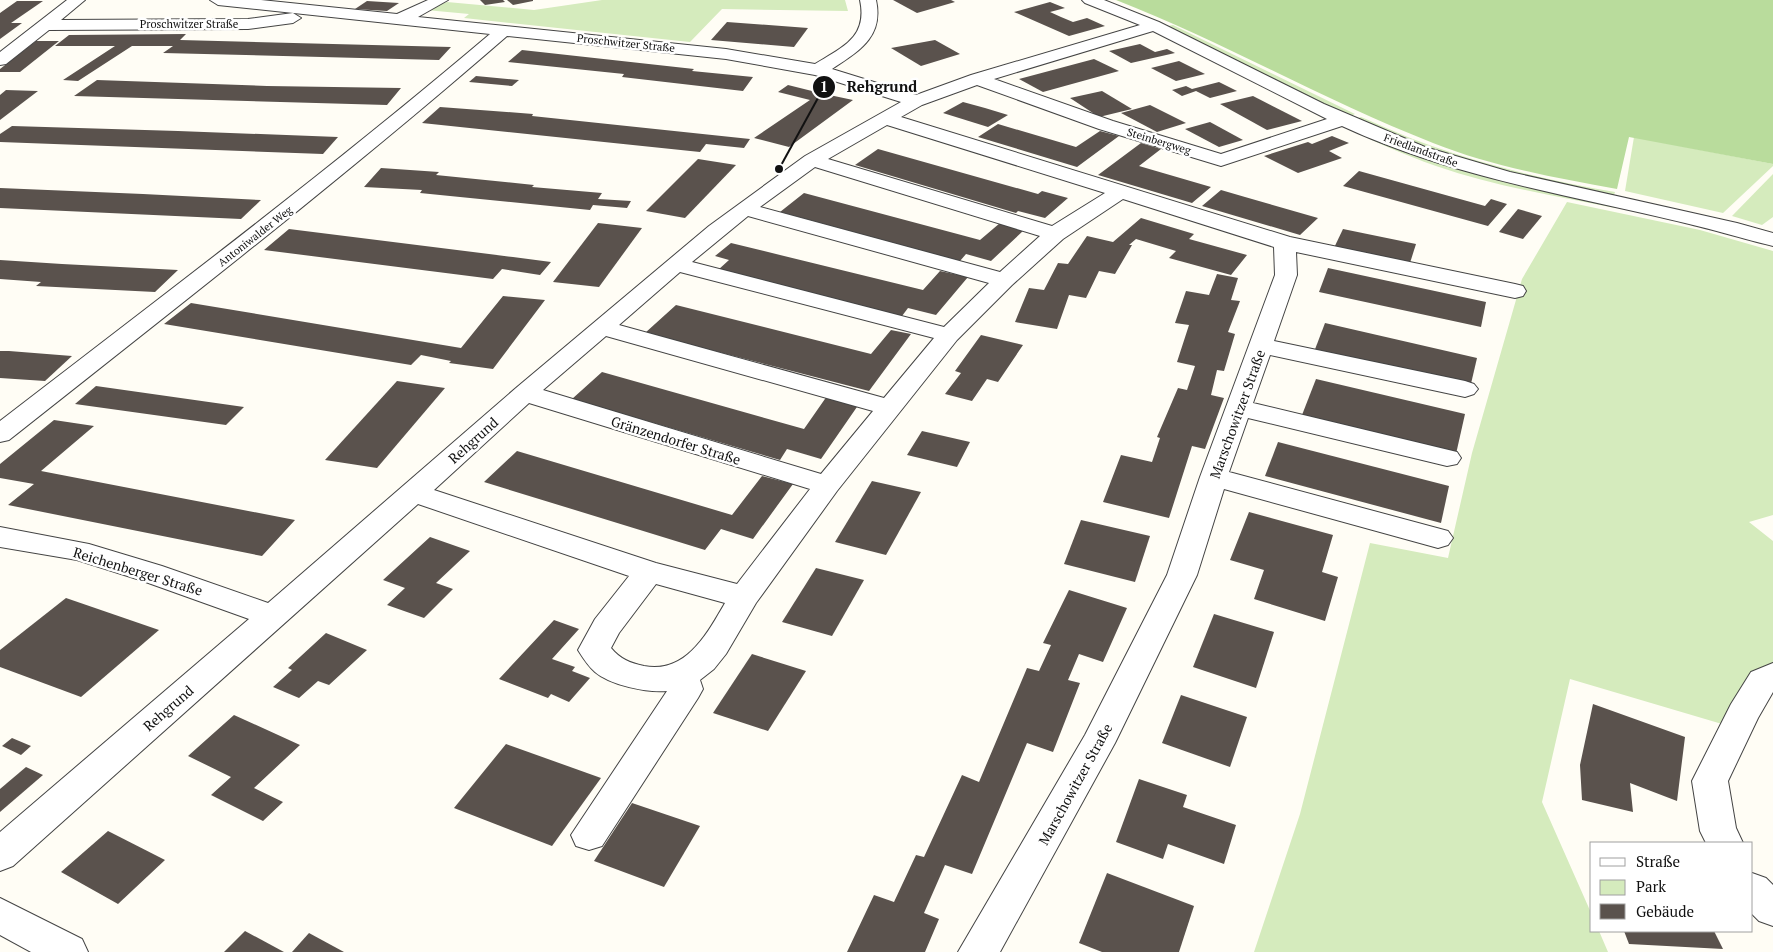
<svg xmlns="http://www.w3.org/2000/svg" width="1773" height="952" font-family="'PT Serif',serif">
  <rect width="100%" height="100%" fill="#fffdf5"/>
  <g fill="#d5ebbd">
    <path d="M602,0H845L848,11L722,9L690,42L464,18L469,14L426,10L447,2L534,10Z"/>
    <path d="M1173,25L1355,114L1348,117L1288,88L1168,26Z"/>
    <path d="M1361,117C1385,127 1408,138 1432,146C1491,167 1553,181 1615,192L1614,195L1548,183L1424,148L1353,120Z"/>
    <path d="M1344,125L1615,205V208C1555,196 1494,186 1436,166C1404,155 1372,140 1341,126Z"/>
    <path d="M1634,137L1773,164V166L1723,213L1625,191Z"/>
    <path d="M1773,174V217L1762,225L1732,216Z"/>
    <path d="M1567,202L1700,230L1773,251V515L1749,522L1773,541V664L1722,724L1570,679L1542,802L1592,915V931H1599L1608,952H1254L1300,814L1370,543L1448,558L1472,453L1522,279Z"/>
  </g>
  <path fill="#b9dc9c" d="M1116,0H1773V164L1629,137L1617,189C1555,178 1491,166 1433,143C1325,101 1224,42 1116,0Z"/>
  <g fill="#5a524d">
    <path d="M480,0H503L505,2L485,5Z"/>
    <path d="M507,0H533V1L513,5Z"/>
    <path d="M893,0H951L955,2L917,13Z"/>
    <path d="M17,1H43L11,23H22L0,39V13Z"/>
    <path d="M367,1L399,3L387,11L355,9Z"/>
    <path d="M1050,2L1065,8L1050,12L1061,17L1073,22L1087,18L1105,26L1069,36L1014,12Z"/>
    <path d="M727,22L808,28L794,47L711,40Z"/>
    <path d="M186,34L180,40L451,47L439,60L163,53L173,46H132L78,81L63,80L115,46H55L69,35Z"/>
    <path d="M935,40L960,54L921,66L891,48Z"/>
    <path d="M36,41H59L20,72H0V69Z"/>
    <path d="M1140,44L1155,52L1167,49L1175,53L1131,63L1109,51Z"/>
    <path d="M522,50L694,69L692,71L753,77L743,91L622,77L624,74L508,62Z"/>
    <path d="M1094,59L1119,71L1043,92L1019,79Z"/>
    <path d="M1179,61L1205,74L1176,81L1151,68Z"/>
    <path d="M476,76L519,80L512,86L469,82Z"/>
    <path d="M97,80L267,86L401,88L387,105L74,96Z"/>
    <path d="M1219,82L1237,91L1210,98L1196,91L1182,96L1172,90L1186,86L1192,89Z"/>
    <path d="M788,85L820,93L853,100L789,147L754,138L810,100L778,92Z"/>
    <path d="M6,90L38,91L0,120V95Z"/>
    <path d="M1102,91L1132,109L1099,117L1070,98Z"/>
    <path d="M1253,96L1302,121L1267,130L1220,104Z"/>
    <path d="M963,102L985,108L1008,115L988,127L943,113Z"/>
    <path d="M1150,105L1186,123L1157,132L1121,113Z"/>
    <path d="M440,107L533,114L532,116L750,139L744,148L706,144L700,152L422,123Z"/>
    <path d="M1210,122L1243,140L1219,147L1185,129Z"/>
    <path d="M998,124L1076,147L1100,131L1119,136L1077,167L978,137Z"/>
    <path d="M12,126L178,131L338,137L323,154L0,142V134Z"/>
    <path d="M1332,136L1349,143L1329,151L1342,158L1298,173L1264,156L1308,142L1312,144Z"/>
    <path d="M1141,143L1161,149L1139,166L1211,187L1192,203L1098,175Z"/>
    <path d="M878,149L1038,194L1042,191L1068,198L1045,218L1018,211L1016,213L855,165Z"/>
    <path d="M698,159L736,165L685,218L646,211Z"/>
    <path d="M381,168L439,172L436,175L534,185L532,187L602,193L598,199L631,201L627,208L593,205L590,210L420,193L422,190L364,187Z"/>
    <path d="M1359,171L1485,206L1491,199L1507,204L1488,226L1343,186Z"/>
    <path d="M0,188L143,194L261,200L241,219L0,208Z"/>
    <path d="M1221,190L1245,197L1318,218L1300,235L1202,206Z"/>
    <path d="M804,193L980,240L1000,223L1024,230L991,261L966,254L960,261L780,212Z"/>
    <path d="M1518,209L1542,216L1523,239L1499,232Z"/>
    <path d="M1141,218L1194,234L1189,239L1247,255L1231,275L1169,258L1176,251L1136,239L1129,245H1132L1115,274L1099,271L1086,298L1069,295L1057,329L1015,322L1029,288L1044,290L1058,263L1068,264L1087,236L1113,242Z"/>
    <path d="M598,223L642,228L599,287L553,282Z"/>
    <path d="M289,229L513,257L551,262L540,275L502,269L493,279L264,250Z"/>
    <path d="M1343,229L1416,244L1409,266L1333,250Z"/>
    <path d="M731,243L923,290L940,271L968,277L936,315L908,308L902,316L718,270L729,260L715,256Z"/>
    <path d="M0,260L62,264L178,270L155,292L36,286L41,282L0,279Z"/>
    <path d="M1328,268L1486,302L1481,327L1319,292Z"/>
    <path d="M1217,274L1238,278L1231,300L1240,301L1228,332L1235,334L1224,371L1217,370L1211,395L1224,398L1205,449L1192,446L1169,518L1103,502L1121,455L1152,462L1160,438L1157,437L1178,388L1187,390L1195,366L1177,362L1189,325L1175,323L1186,291L1209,295Z"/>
    <path d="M503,296L545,300L493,369L449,363L451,361L421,355L411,365L164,324L191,303L461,348Z"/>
    <path d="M676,305L871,354L891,330L911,334L869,391L645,333Z"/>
    <path d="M1325,323L1477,358L1470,388L1314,352Z"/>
    <path d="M981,335L1023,345L998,382L987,379L972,401L945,394L961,373L955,371Z"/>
    <path d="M0,351H9L72,356L45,381L0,378Z"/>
    <path d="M602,372L804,429L827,396L859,404L821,459L787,449L780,460L572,399Z"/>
    <path d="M1316,379L1465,414L1456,454L1302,415Z"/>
    <path d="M397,381L445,388L377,468L325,460Z"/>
    <path d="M96,386L244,407L226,425L75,404Z"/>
    <path d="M54,420L94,426L41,471L295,520L262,556L8,505L34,484L0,478V464Z"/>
    <path d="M922,431L970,442L957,467L907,455Z"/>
    <path d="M1278,442L1449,486L1441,523L1265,476Z"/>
    <path d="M517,451L732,515L762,476L793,484L753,539L721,529L705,550L484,482Z"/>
    <path d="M872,481L921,492L886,555L835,542Z"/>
    <path d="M1249,512L1333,535L1322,572L1338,577L1325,621L1254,599L1264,570L1230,560Z"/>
    <path d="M1081,520L1150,536L1135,582L1064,564Z"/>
    <path d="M430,537L470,551L436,583L453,589L424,618L387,605L405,588L383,580Z"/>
    <path d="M816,568L864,580L832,636L782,622Z"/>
    <path d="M1069,590L1127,608L1103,662L1079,654L1068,680L1080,683L1053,752L1027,743L972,874L945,865L924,913L939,919L925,952H847L874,895L894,902L916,855L924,857L962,775L979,782L1027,668L1039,671L1051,645L1043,643Z"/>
    <path d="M66,598L159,630L81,697L0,667V650Z"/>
    <path d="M1214,614L1274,632L1256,688L1193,667Z"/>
    <path d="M554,620L579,629L552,659L575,667L572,671L590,678L569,702L551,694L548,698L499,679Z"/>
    <path d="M326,633L367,650L329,685L318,681L299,698L273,687L292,670L288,668Z"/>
    <path d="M752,654L806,671L768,731L713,713Z"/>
    <path d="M1181,695L1247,717L1230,767L1162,743Z"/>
    <path d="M1593,704L1685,737L1677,801L1630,783L1633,812L1582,800L1580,765Z"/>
    <path d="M234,715L300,745L254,788L283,802L263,821L211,795L231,777L188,756Z"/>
    <path d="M12,738L31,746L21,755L2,746Z"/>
    <path d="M506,744L601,778L552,846L454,808Z"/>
    <path d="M26,767L43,775L0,812V789Z"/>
    <path d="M1139,779L1187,795L1183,807L1236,825L1224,864L1168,844L1163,859L1116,842Z"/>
    <path d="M632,803L700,826L664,887L594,861Z"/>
    <path d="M108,831L165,860L118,904L61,872Z"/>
    <path d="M1107,873L1194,906L1179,952H1102L1079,943Z"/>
    <path d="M245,931L284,952H224Z"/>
    <path d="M1624,931H1714L1723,949L1629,944Z"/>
    <path d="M309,933L344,952H292Z"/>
  </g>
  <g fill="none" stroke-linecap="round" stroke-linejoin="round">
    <g stroke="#444" stroke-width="2">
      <g id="minor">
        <path d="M67,0H85L61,20L248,19L293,13L301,18L293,23L248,29L49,30L6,64L0,65V52Z"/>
        <path d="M210,0H261L397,14L428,0H448L418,17L726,49L815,64C843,47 868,37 860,0H876C884,37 859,51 832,69L916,95L971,75L1140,25L1085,3L1082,0H1104L1159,22L1324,104L1425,147L1510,172L1737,223L1773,233V246C1744,239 1715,230 1685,223C1568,195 1452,177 1342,126L1221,166L1099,129L977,85L922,105L901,117L1290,237L1515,284L1523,286L1526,291L1523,296L1515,298L1296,252L1297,275L1274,341L1465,381L1474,384L1478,389L1474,394L1465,397L1270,355L1253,403L1457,452L1461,458L1457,464L1447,466L1248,418L1229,472L1448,531L1453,538L1448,545L1438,548L1224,489L1197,575L1115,743L1000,952H958L1085,735L1167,575L1200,477L1275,275L1274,247L1123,199L1063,239L1012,285L957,340L837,491L756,603L726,654L714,669L700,680L703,689L698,698L602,846L589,850L576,846L571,835L667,691C647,693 610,685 595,672C588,666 583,658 578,650L595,619L629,576L418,504L13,866L0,871V832L249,619L140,580L77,560L0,547V527L89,544L162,566L268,603L516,388L709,226L805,156L901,102L815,75L726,59L507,36C346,176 177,307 9,440L0,442V421C165,294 331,169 490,34L218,5ZM1153,31L1327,119L1221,154L1113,121L994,79ZM887,125L1105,193L1052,226L828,159ZM815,167L1040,236L1000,272L760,207ZM748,216L989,283L944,327L692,262ZM680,272L934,338L884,398L619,325ZM606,336L873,411L821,474L543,390ZM529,403L810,489L737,584L656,563L434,490ZM656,584L725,603C707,634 686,674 644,666C630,663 620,659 611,648L619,633Z"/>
        <path d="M1773,663V692L1758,718L1728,781L1736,828L1743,843H1706L1700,831L1692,781L1731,704L1751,672Z"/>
        <path d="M1752,873L1766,878L1773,885V926L1759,921L1752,914Z"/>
        <path d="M0,898L82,939L88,952H31L0,935Z"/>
      </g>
    </g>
    <use href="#minor" fill="#fff" fill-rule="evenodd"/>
  </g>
  <g text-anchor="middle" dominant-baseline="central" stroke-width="5" stroke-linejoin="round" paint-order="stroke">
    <g font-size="11" fill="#111" stroke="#fff">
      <text x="189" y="24">Proschwitzer Straße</text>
      <text transform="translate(626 43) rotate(6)">Proschwitzer Straße</text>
      <text transform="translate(1159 141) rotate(17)">Steinbergweg</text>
      <text transform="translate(1421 150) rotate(20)">Friedlandstraße</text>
      <text transform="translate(255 236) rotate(-38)">Antoniwalder Weg</text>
    </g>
    <g font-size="14" fill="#111" stroke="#fff">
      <text transform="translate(1237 414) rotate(-70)">Marschowitzer Straße</text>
      <text transform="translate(473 440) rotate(-42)">Rehgrund</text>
      <text transform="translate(676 440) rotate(17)">Gränzendorfer Straße</text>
      <text transform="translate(138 571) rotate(17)">Reichenberger Straße</text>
      <text transform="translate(168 708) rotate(-41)">Rehgrund</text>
      <text transform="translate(1075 784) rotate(-61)">Marschowitzer Straße</text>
    </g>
  </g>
  <path fill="none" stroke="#111" stroke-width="2" d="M779 169L824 87"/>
  <g fill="#111" stroke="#fff" stroke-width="2">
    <circle cx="779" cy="169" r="5"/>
    <circle cx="824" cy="87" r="12"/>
  </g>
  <g font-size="15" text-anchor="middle" font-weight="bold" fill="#fff">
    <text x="824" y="92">1</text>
  </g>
  <g font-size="15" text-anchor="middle" font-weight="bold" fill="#111" stroke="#fff" stroke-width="5" stroke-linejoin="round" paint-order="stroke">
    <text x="882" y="92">Rehgrund</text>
  </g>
  <rect x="1590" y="842" width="162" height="90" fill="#ffffff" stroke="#a0a0a0"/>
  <rect x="1600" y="858" width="25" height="8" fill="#ffffff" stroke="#a0a0a0"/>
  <text x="1636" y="867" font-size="15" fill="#111111">Straße</text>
  <rect x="1600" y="880" width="25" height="15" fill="#d5ebbd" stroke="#a0a0a0"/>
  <text x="1636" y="892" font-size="15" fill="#111111">Park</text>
  <rect x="1600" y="904" width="25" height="15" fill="#5a524d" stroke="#a0a0a0"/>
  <text x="1636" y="917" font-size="15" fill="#111111">Gebäude</text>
</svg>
